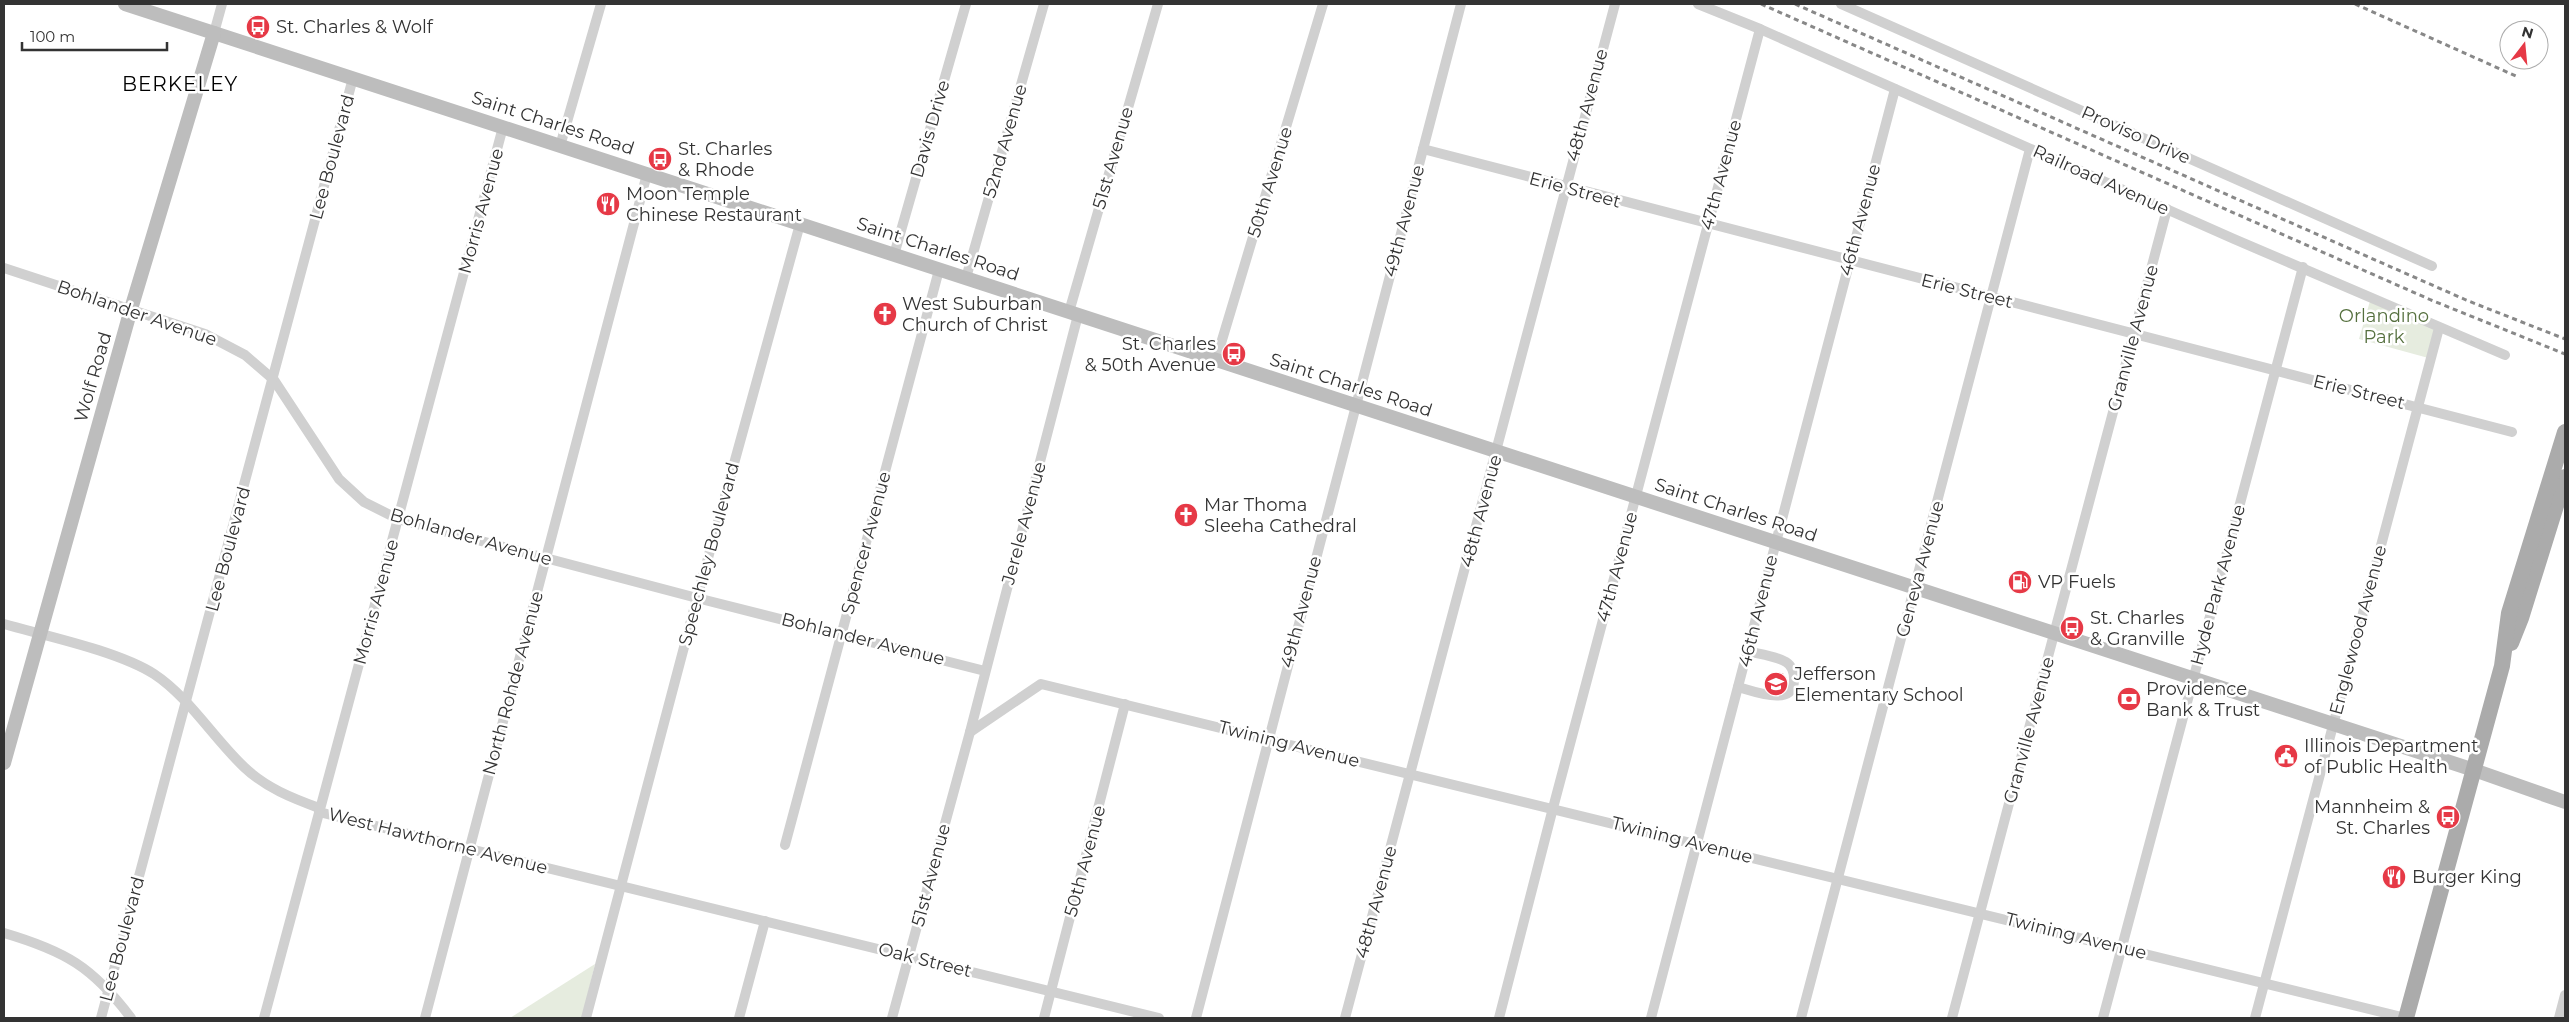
<svg xmlns="http://www.w3.org/2000/svg" width="2569" height="1022" font-family="Montserrat,sans-serif">
  <rect width="100%" height="100%" fill="#fff"/>
  <g fill="#e6ecdf">
    <path d="M2370,301L2440,330L2432,359L2359,339Z"/>
    <path d="M595,964L582,1018H510Z"/>
  </g>
  <g fill="none" stroke-linecap="round" stroke-linejoin="round">
    <g stroke="#d0d0d0" stroke-width="10">
      <path d="M1698,4L1760,29L2234,239L2505,355"/>
      <path d="M1841,4L2432,266"/>
      <path d="M214,33L222,4"/>
      <path d="M560,146L601,4"/>
      <path d="M1423,149L2512,432"/>
      <path d="M894,255L966,4"/>
      <path d="M4,268L205,334L245,355L274,380L339,479L364,502L398,519L697,598L985,671"/>
      <path d="M966,278L1044,4"/>
      <path d="M1069,312L1158,4"/>
      <path d="M1216,360L1323,4"/>
      <path d="M4,624C46,636 118,651 154,674C189,697 214,739 244,767C266,788 292,798 319,808V812L1159,1018"/>
      <path d="M1738,687C1753,691 1795,708 1794,679C1794,672 1791,665 1786,662C1776,656 1759,654 1747,651"/>
      <path d="M970,732L1041,684L2406,1018"/>
      <path d="M785,845L939,270"/>
      <path d="M4,933C65,951 93,967 131,1018"/>
      <path d="M101,1018L353,78"/>
      <path d="M264,1018L503,127"/>
      <path d="M425,1018L647,174"/>
      <path d="M586,1018L697,598L800,224"/>
      <path d="M739,1018L765,921"/>
      <path d="M892,1018L970,732L1078,315"/>
      <path d="M1044,1018L1125,704"/>
      <path d="M1196,1018L1461,4"/>
      <path d="M1345,1018L1615,4"/>
      <path d="M1499,1018L1553,808L1760,29"/>
      <path d="M1651,1018L1895,89"/>
      <path d="M1801,1018L2030,149"/>
      <path d="M1952,1018L2167,209"/>
      <path d="M2103,1018L2303,267"/>
      <path d="M2255,1018L2439,328"/>
      <path d="M2559,1018L2565,995"/>
    </g>
    <g stroke="#bdbdbd" stroke-width="14">
      <path d="M125,4L2474,770L2565,802"/>
      <path d="M4,763L131,309L214,33"/>
    </g>
    <g stroke="#ababab" stroke-width="16">
      <path d="M2511,643L2521,618L2565,477"/>
      <path d="M2406,1018L2502,666L2509,613L2565,432"/>
    </g>
    <g stroke="#888" stroke-width="3" stroke-dasharray="5 4" stroke-linecap="butt">
      <path d="M1761,4L2431,300L2565,354"/>
      <path d="M1795,4L2466,300L2565,339"/>
      <path d="M2355,4L2518,77"/>
    </g>
  </g>
  <defs>
    <g id="bus-disc" transform="scale(1.25)"><circle r="9.5" fill="#e63946" stroke="#fff"/><path d="M-5-6H5V4H4V6H2V4H-2V6H-4V4H-5ZM-3.5-4V0h7V-4ZM-3.5 1.2v1.5H-2V1.2ZM2 1.2v1.5H3.5V1.2Z" fill="#fff"/></g>
    <g id="restaurant-disc" transform="scale(1.25)"><circle r="9.5" fill="#e63946" stroke="#fff"/><path d="M-5-6h1v4h1v-4h1v4h1v-4h1v5L-1.5 .5V6h-2V.5L-5-1ZM5-6V6H3V1.5H1.5Q1.5-4 5-6Z" fill="#fff"/></g>
    <g id="church-disc" transform="scale(1.25)"><circle r="9.5" fill="#e63946" stroke="#fff"/><path d="M-1.2-6h2.4v3.5h3.3v2.4h-3.3V6h-2.4V-.1h-3.3v-2.4h3.3Z" fill="#fff"/></g>
    <g id="fuel-disc" transform="scale(1.25)"><circle r="9.5" fill="#e63946" stroke="#fff"/><path d="M-5.5-6h7V0h2V4h1.3V-2.5L3-4.5l.8-.8L6-3V5H2.5V1h-1V6h-7ZM-4.2-4.7v3.2H.2V-4.7Z" fill="#fff"/></g>
    <g id="school-disc" transform="scale(1.25)"><circle r="9.5" fill="#e63946" stroke="#fff"/><path d="M0-5L7-2L0 1L-7-2ZM-4 1L0 2.5L4 1V4Q0 6-4 4Z" fill="#fff"/></g>
    <g id="bank-disc" transform="scale(1.25)"><circle r="9.5" fill="#e63946" stroke="#fff"/><path d="M-6-4H6V4H-6ZM0-2.3a2.3 2.3 0 1 0 0 4.6a2.3 2.3 0 1 0 0-4.6Z" fill="#fff"/></g>
    <g id="civic-disc" transform="scale(1.25)"><circle r="9.5" fill="#e63946" stroke="#fff"/><path d="M-.6-6.5H3V-4.5H.6V-3L4-1V1h2V6H-6V1h2V-1L-.6-3ZM-1.2 2.5V6h2.4V2.5Z" fill="#fff"/></g>
  </defs>
  <g fill-rule="evenodd">
    <use href="#bus-disc" x="258" y="27"/>
    <use href="#bus-disc" x="660" y="159"/>
    <use href="#restaurant-disc" x="608" y="204"/>
    <use href="#church-disc" x="885" y="314"/>
    <use href="#bus-disc" x="1234" y="354"/>
    <use href="#church-disc" x="1186" y="515"/>
    <use href="#fuel-disc" x="2020" y="582"/>
    <use href="#bus-disc" x="2072" y="628"/>
    <use href="#school-disc" x="1776" y="684"/>
    <use href="#bank-disc" x="2129" y="699"/>
    <use href="#civic-disc" x="2286" y="756"/>
    <use href="#bus-disc" x="2448" y="817"/>
    <use href="#restaurant-disc" x="2394" y="877"/>
  </g>
  <g text-anchor="middle" dominant-baseline="central" stroke-width="5" stroke-linejoin="round" paint-order="stroke">
    <g font-size="18" fill="#333" stroke="#fff" text-anchor="start">
      <text x="276" y="27">St. Charles &amp; Wolf</text>
      <text x="678" y="149">St. Charles<tspan x="678" dy="21">&amp; Rhode</tspan></text>
      <text x="626" y="194">Moon Temple<tspan x="626" dy="21">Chinese Restaurant</tspan></text>
      <text x="902" y="304">West Suburban<tspan x="902" dy="21">Church of Christ</tspan></text>
      <text x="1216" y="344" text-anchor="end">St. Charles<tspan x="1216" dy="21">&amp; 50th Avenue</tspan></text>
      <text x="1204" y="505">Mar Thoma<tspan x="1204" dy="21">Sleeha Cathedral</tspan></text>
      <text x="2038" y="582">VP Fuels</text>
      <text x="2090" y="618">St. Charles<tspan x="2090" dy="21">&amp; Granville</tspan></text>
      <text x="1794" y="674">Jefferson<tspan x="1794" dy="21">Elementary School</tspan></text>
      <text x="2146" y="689">Providence<tspan x="2146" dy="21">Bank &amp; Trust</tspan></text>
      <text x="2304" y="746">Illinois Department<tspan x="2304" dy="21">of Public Health</tspan></text>
      <text x="2430" y="807" text-anchor="end">Mannheim &amp;<tspan x="2430" dy="21">St. Charles</tspan></text>
      <text x="2412" y="877">Burger King</text>
    </g>
    <g font-size="18" fill="#333" stroke="#fff">
      <text transform="translate(1587 105) rotate(-75)">48th Avenue</text>
      <text transform="translate(553 123) rotate(18)">Saint Charles Road</text>
      <text transform="translate(930 129) rotate(-74)">Davis Drive</text>
      <text transform="translate(2136 135) rotate(24)">Proviso Drive</text>
      <text transform="translate(1005 141) rotate(-74)">52nd Avenue</text>
      <text transform="translate(332 157) rotate(-75)">Lee Boulevard</text>
      <text transform="translate(1113 158) rotate(-74)">51st Avenue</text>
      <text transform="translate(1721 175) rotate(-75)">47th Avenue</text>
      <text transform="translate(2101 180) rotate(24)">Railroad Avenue</text>
      <text transform="translate(1270 182) rotate(-73)">50th Avenue</text>
      <text transform="translate(1575 190) rotate(15)">Erie Street</text>
      <text transform="translate(481 211) rotate(-75)">Morris Avenue</text>
      <text transform="translate(1860 220) rotate(-75)">46th Avenue</text>
      <text transform="translate(1404 221) rotate(-75)">49th Avenue</text>
      <text transform="translate(938 249) rotate(18)">Saint Charles Road</text>
      <text transform="translate(1967 291) rotate(14)">Erie Street</text>
      <text transform="translate(137 313) rotate(19)">Bohlander Avenue</text>
      <text transform="translate(2133 338) rotate(-75)">Granville Avenue</text>
      <text transform="translate(93 377) rotate(-74)">Wolf Road</text>
      <text transform="translate(1351 385) rotate(18)">Saint Charles Road</text>
      <text transform="translate(2359 392) rotate(14)">Erie Street</text>
      <text transform="translate(1736 510) rotate(18)">Saint Charles Road</text>
      <text transform="translate(1481 511) rotate(-75)">48th Avenue</text>
      <text transform="translate(1024 523) rotate(-75)">Jerele Avenue</text>
      <text transform="translate(471 537) rotate(16)">Bohlander Avenue</text>
      <text transform="translate(866 543) rotate(-75)">Spencer Avenue</text>
      <text transform="translate(228 549) rotate(-75)">Lee Boulevard</text>
      <text transform="translate(709 554) rotate(-75)">Speechley Boulevard</text>
      <text transform="translate(1617 567) rotate(-75)">47th Avenue</text>
      <text transform="translate(1920 569) rotate(-75)">Geneva Avenue</text>
      <text transform="translate(2218 585) rotate(-75)">Hyde Park Avenue</text>
      <text transform="translate(376 602) rotate(-75)">Morris Avenue</text>
      <text transform="translate(1758 611) rotate(-76)">46th Avenue</text>
      <text transform="translate(1301 612) rotate(-75)">49th Avenue</text>
      <text transform="translate(2358 630) rotate(-75)">Englewood Avenue</text>
      <text transform="translate(863 639) rotate(14)">Bohlander Avenue</text>
      <text transform="translate(513 683) rotate(-75)">North Rohde Avenue</text>
      <text transform="translate(2029 730) rotate(-75)">Granville Avenue</text>
      <text transform="translate(1289 744) rotate(14)">Twining Avenue</text>
      <text transform="translate(1682 840) rotate(14)">Twining Avenue</text>
      <text transform="translate(438 841) rotate(14)">West Hawthorne Avenue</text>
      <text transform="translate(1085 861) rotate(-75)">50th Avenue</text>
      <text transform="translate(931 875) rotate(-75)">51st Avenue</text>
      <text transform="translate(1376 902) rotate(-75)">48th Avenue</text>
      <text transform="translate(2076 936) rotate(14)">Twining Avenue</text>
      <text transform="translate(122 939) rotate(-75)">Lee Boulevard</text>
      <text transform="translate(925 960) rotate(14)">Oak Street</text>
    </g>
    <g font-size="18" fill="#56703f" stroke="#fff">
      <text x="2384" y="316">Orlandino<tspan x="2384" dy="21">Park</tspan></text>
    </g>
    <g font-size="20" letter-spacing="1" fill="#000" stroke="#fff">
      <text x="180" y="84">BERKELEY</text>
    </g>
  </g>
  <rect width="2569" height="1022" fill="none" stroke="#333333" stroke-width="10"/>
  <g transform="translate(2524 45) rotate(16)"><circle r="24" fill="#ffffff" stroke="#adadad"/>
  <path d="M0-4L9 19L0 12L-9 19Z" fill="#e63946"/>
  <text y="-8" font-size="14" font-weight="bold" text-anchor="middle" fill="#333333">N</text>
  </g>
  <path d="M22 42v8h145v-8" fill="none" stroke="#333333" stroke-width="2.5"/>
  <text x="30" y="42" font-size="15" fill="#333333" stroke="#ffffff" stroke-width="4" paint-order="stroke">100 m</text>
</svg>
